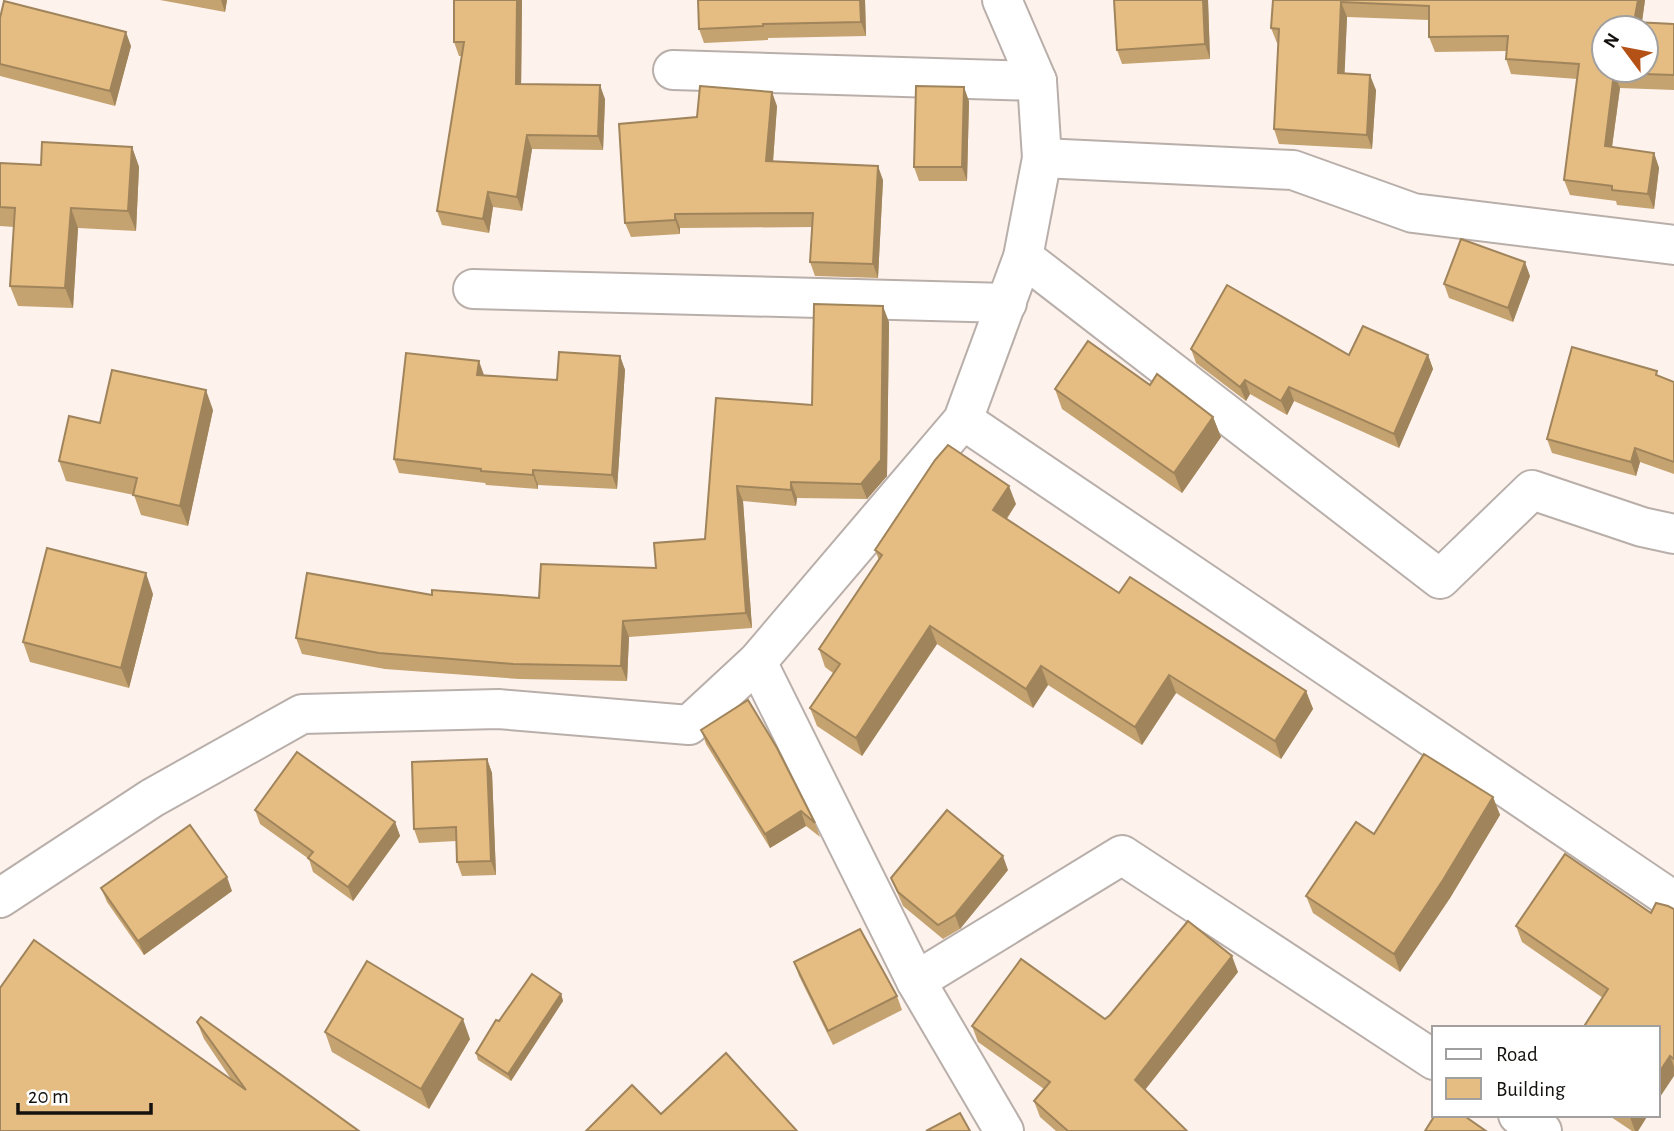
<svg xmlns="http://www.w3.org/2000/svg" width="1674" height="1131" font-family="'Alegreya Sans',sans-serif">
  <rect width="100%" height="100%" fill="#fef2ed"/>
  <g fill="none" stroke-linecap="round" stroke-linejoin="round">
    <g stroke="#b9afaa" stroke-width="42">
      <g id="street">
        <path d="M673,70L1037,81"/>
        <path d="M1042,158L1293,170L1413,213L1674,245"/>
        <path d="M1023,257L1440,579L1532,490L1642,527L1674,534"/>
        <path d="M473,289L1007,303"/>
        <path d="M963,420L1674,901"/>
        <path d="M757,662L916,981L1004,1131"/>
        <path d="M0,898L152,798L302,714L498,709L689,725L757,662L963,420L1023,257L1042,158L1037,81L1002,0"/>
        <path d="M916,981L1122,855L1434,1060"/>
        <path d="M1518,1115L1542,1131"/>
      </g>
    </g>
    <use href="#street" stroke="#fff" stroke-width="38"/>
  </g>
  <g fill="#c5a370">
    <path d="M160,0H227L225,12Z"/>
    <path d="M522,0L521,84L605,99L603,150L532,149L522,211L493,207L489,233L442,225L437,211L462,56H459L454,42Z"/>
    <path d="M698,0H865L866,36L768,38V40L704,43L699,29Z"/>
    <path d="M1208,0L1210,59L1122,64L1117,50Z"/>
    <path d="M1273,0H1645L1642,22L1674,24V90L1620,88L1612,147L1654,153L1659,168L1654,209L1617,205L1616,201L1570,195L1564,180L1577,79L1511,74L1506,59L1507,51L1435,52L1429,37V20L1347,17L1344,73L1376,90L1372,149L1279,144L1274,129L1278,43H1277L1271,28Z"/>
    <path d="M0,18L131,46L115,106L0,76Z"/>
    <path d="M969,101L967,181H919L914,167Z"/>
    <path d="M777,106L773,161L883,180L878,278L815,276L810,262L812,227L680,228V234L631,237L625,223L697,117Z"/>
    <path d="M132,147L139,167L136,231L78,228L73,308L18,306L10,286L14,227L0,226V163L41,165Z"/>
    <path d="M1530,276L1513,322L1449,298L1444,284Z"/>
    <path d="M889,322L887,476L867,499L797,498L796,506L743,501L752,628L629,637L627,681L519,679L385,669L302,654L296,638L432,595L539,598L656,568L705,539L716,398L812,405Z"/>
    <path d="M1191,349L1349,355H1428L1433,369L1399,448L1294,401L1287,415L1250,394L1246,401L1196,363Z"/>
    <path d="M620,356L625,370L617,489L538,485V489L486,485L485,483L399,473L394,459L484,376L557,380Z"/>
    <path d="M1659,376L1674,382V474L1640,462L1636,476L1552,453L1547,439Z"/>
    <path d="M1150,385L1213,417L1221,437L1182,493L1062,409L1055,389Z"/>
    <path d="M213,410L188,526L141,515L134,495L66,481L59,461L100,423Z"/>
    <path d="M1016,504L1007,519L1119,593L1306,691L1313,709L1281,759L1176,693L1142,745L1048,685L1033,708L937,644L862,756L817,726L810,708L833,673L825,667L819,649L879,560L875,550Z"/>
    <path d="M153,594L129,688L30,662L23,642Z"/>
    <path d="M701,730L815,823L820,837L806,826L770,848L706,744Z"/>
    <path d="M487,759L492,773L496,875L462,876L457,862L456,841L419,843L414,829Z"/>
    <path d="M1493,797L1500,815L1450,898L1400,972L1313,913L1306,896L1374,834Z"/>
    <path d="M255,810L395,822L400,836L353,901L313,872L309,859L260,824Z"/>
    <path d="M1008,870L960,929L943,939L903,906L891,878Z"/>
    <path d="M101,888L232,891L144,955L107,902Z"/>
    <path d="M1674,909V1076L1603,998L1522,942L1516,926L1651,913Z"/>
    <path d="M794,962L897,996L902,1010L833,1045L799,976Z"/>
    <path d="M1238,972L1145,1090L1187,1131H1056L1040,1117L1034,1101L1044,1089L978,1042L972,1026L1105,1019Z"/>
    <path d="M561,994L563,1001L511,1081L478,1060L476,1053L499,1021Z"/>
    <path d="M197,1022L359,1131H0L233,1082L204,1039Z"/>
    <path d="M325,1032L470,1039L429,1109L332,1052Z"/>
    <path d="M1608,1115H1648L1638,1131H1632Z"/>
  </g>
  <g fill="#a0845b">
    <path d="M221,0H227L225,12Z"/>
    <path d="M517,0H522L521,98L516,84Z"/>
    <path d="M860,0H865L866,36L861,22Z"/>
    <path d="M1203,0H1208L1210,59L1205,44Z"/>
    <path d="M1638,0H1645L1641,28L1634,22Z"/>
    <path d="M1341,2L1347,17L1344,88L1338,73Z"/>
    <path d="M126,32L131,46L115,106L110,91Z"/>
    <path d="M1614,73L1620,88L1610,161L1605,146Z"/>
    <path d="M1370,75L1376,90L1372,149L1367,135Z"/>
    <path d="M600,85L605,99L603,150L598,136Z"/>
    <path d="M964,87L969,101L967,181L962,167Z"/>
    <path d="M772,92L777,106L772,175L766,161Z"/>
    <path d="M527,135L532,149L522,211L517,197Z"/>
    <path d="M132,147L139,167L136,231L128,211Z"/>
    <path d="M1654,153L1659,168L1654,209L1648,194Z"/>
    <path d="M878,166L883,180L878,278L873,264Z"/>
    <path d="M488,192L493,207L489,233L483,219Z"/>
    <path d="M71,208L78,228L73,308L65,288Z"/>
    <path d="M675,214L680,228V234L675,220Z"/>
    <path d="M1525,262L1530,276L1513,322L1508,308Z"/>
    <path d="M883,306L889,322L887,476L867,499L861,484Z"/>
    <path d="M1428,355L1433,369L1399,448L1394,434Z"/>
    <path d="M620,356L625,370L617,489L612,475Z"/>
    <path d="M479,361L484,375L483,389L477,375Z"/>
    <path d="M1245,380L1250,394L1246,401L1240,387Z"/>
    <path d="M1289,387L1294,401L1287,415L1281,401Z"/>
    <path d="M206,390L213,410L188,526L180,506Z"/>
    <path d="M1213,417L1221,437L1182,493L1174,473Z"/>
    <path d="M1635,448L1640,462L1636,476L1631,462Z"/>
    <path d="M533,470L538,485V489L533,475Z"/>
    <path d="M791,482L797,498L796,506L791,490Z"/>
    <path d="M737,486L743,501L752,628L746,613Z"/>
    <path d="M1009,486L1016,504L1000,528L993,510Z"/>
    <path d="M146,573L153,594L129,688L121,668Z"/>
    <path d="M623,621L629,637L627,681L621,666Z"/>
    <path d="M930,626L937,644L862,756L856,738Z"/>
    <path d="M1041,666L1048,685L1033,708L1026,689Z"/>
    <path d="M1169,675L1176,693L1142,745L1135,727Z"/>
    <path d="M1306,691L1313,709L1281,759L1275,741Z"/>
    <path d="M487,759L492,773L496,875L491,861Z"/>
    <path d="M1493,797L1500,815L1450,898L1400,972L1394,954Z"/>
    <path d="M801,811L806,826L770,848L765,834Z"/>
    <path d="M395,822L400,836L353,901L348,887Z"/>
    <path d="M1003,856L1008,870L960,929L955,915Z"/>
    <path d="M227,877L232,891L144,955L138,941Z"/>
    <path d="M1232,956L1238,972L1140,1096L1135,1080Z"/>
    <path d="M561,994L563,1001L511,1081L508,1074Z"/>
    <path d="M463,1019L470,1039L429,1109L421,1089Z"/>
    <path d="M1670,1056L1674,1067V1076L1658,1100V1074Z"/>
    <path d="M1631,1115H1648L1638,1131H1635L1630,1117Z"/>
  </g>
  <g fill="#e5bd82" stroke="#a0845b" stroke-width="2" fill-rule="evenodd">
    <path d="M454,0H517L516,84L600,85L598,136L527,135L517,197L488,192L483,219L437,211L464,42H454Z"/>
    <path d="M698,0H860L861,22L763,24V26L699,29Z"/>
    <path d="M1114,0H1203L1205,44L1117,50Z"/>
    <path d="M1273,0H1638L1634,22L1674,24V75L1614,73L1605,146L1654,153L1648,194L1612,190V186L1564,180L1579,64L1506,59L1508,36L1429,37V6L1341,2L1338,73L1370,75L1367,135L1274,129L1279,29L1271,28ZM1604,28H1646V70H1604Z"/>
    <path d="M4,1L126,32L110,91L0,64V18Z"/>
    <path d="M700,86L772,92L766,161L878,166L873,264L810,262L813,213L675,214V220L625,223L619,124L697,117Z"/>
    <path d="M916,86L964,87L962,167H914Z"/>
    <path d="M42,142L132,147L128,211L71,208L65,288L10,286L15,208L0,207V163L41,165Z"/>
    <path d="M1461,239L1525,262L1508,308L1444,284Z"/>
    <path d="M1227,285L1349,355L1363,326L1428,355L1394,434L1289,387L1281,401L1245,380L1240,387L1191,349Z"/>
    <path d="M814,304L883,306L881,460L861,484L791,482V490L737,486L746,613L623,621L621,666L513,664L379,653L296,638L307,573L432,595V590L539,598L541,564L656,568L654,543L705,539L716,398L812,405Z"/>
    <path d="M1088,341L1150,385L1157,374L1213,417L1174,473L1055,389Z"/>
    <path d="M1572,347L1657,371L1656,375L1674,382V462L1635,448L1631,462L1547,439Z"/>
    <path d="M559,352L620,356L612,475L533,470V475L481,471V469L394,459L406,353L479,361L477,375L557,380Z"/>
    <path d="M112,370L206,390L180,506L133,495L137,478L59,461L69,416L100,423Z"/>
    <path d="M948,445L1009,486L993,510L1119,593L1130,577L1306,691L1275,741L1169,675L1135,727L1041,666L1026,689L930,626L856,738L810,708L840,664L819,649L882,555L875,550L935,460Z"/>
    <path d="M47,548L146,573L121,668L23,642Z"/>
    <path d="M748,700L777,748L815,823L801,811L765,834L701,730Z"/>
    <path d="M297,752L395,822L348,887L308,858L313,852L255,810Z"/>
    <path d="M1424,754L1493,797L1443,880L1394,954L1306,896L1356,822L1374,834Z"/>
    <path d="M487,759L491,861L457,862L456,827L414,829L412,762Z"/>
    <path d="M947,810L1003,856L955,915L938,925L898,892L891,878Z"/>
    <path d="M190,825L227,877L138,941L101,888Z"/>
    <path d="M1565,854L1651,913L1656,903L1668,906L1674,909V1059L1670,1056L1658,1074V1028H1583L1608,989L1516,926Z"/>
    <path d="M1188,921L1232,956L1135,1080L1187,1131H1068L1034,1101L1050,1082L972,1026L1021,959L1105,1019L1110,1015Z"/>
    <path d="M860,929L897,996L828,1031L794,962Z"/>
    <path d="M34,940L246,1090L197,1022L201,1017L359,1131H0V988Z"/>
    <path d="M367,961L463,1019L421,1089L325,1032Z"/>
    <path d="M532,974L561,994L508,1074L476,1053L496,1020L499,1021Z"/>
    <path d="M726,1053L797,1131H586L632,1085L661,1114Z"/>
    <path d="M960,1113L970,1131H926Z"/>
    <path d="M1435,1115H1463L1486,1131H1425Z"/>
  </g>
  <rect x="1432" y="1026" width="228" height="91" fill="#ffffff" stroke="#a1a09f" stroke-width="2"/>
  <rect x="1446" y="1049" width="35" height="10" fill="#ffffff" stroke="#a1a09f" stroke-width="2"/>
  <text x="1496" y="1061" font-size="21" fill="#15110f">Road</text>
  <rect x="1446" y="1078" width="35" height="21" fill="#e5bd82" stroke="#a1a09f" stroke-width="2"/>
  <text x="1496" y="1096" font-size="21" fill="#15110f">Building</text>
  <g transform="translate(1625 49) rotate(302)"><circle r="33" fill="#ffffff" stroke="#a1a09f" stroke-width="2"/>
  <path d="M0-5L12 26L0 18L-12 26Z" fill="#b45117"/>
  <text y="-10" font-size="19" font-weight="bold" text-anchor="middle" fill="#15110f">N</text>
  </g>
  <path d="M18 1103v10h133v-10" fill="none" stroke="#15110f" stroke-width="3.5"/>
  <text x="28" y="1103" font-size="21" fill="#15110f" stroke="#ffffff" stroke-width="5" paint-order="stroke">20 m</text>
</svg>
